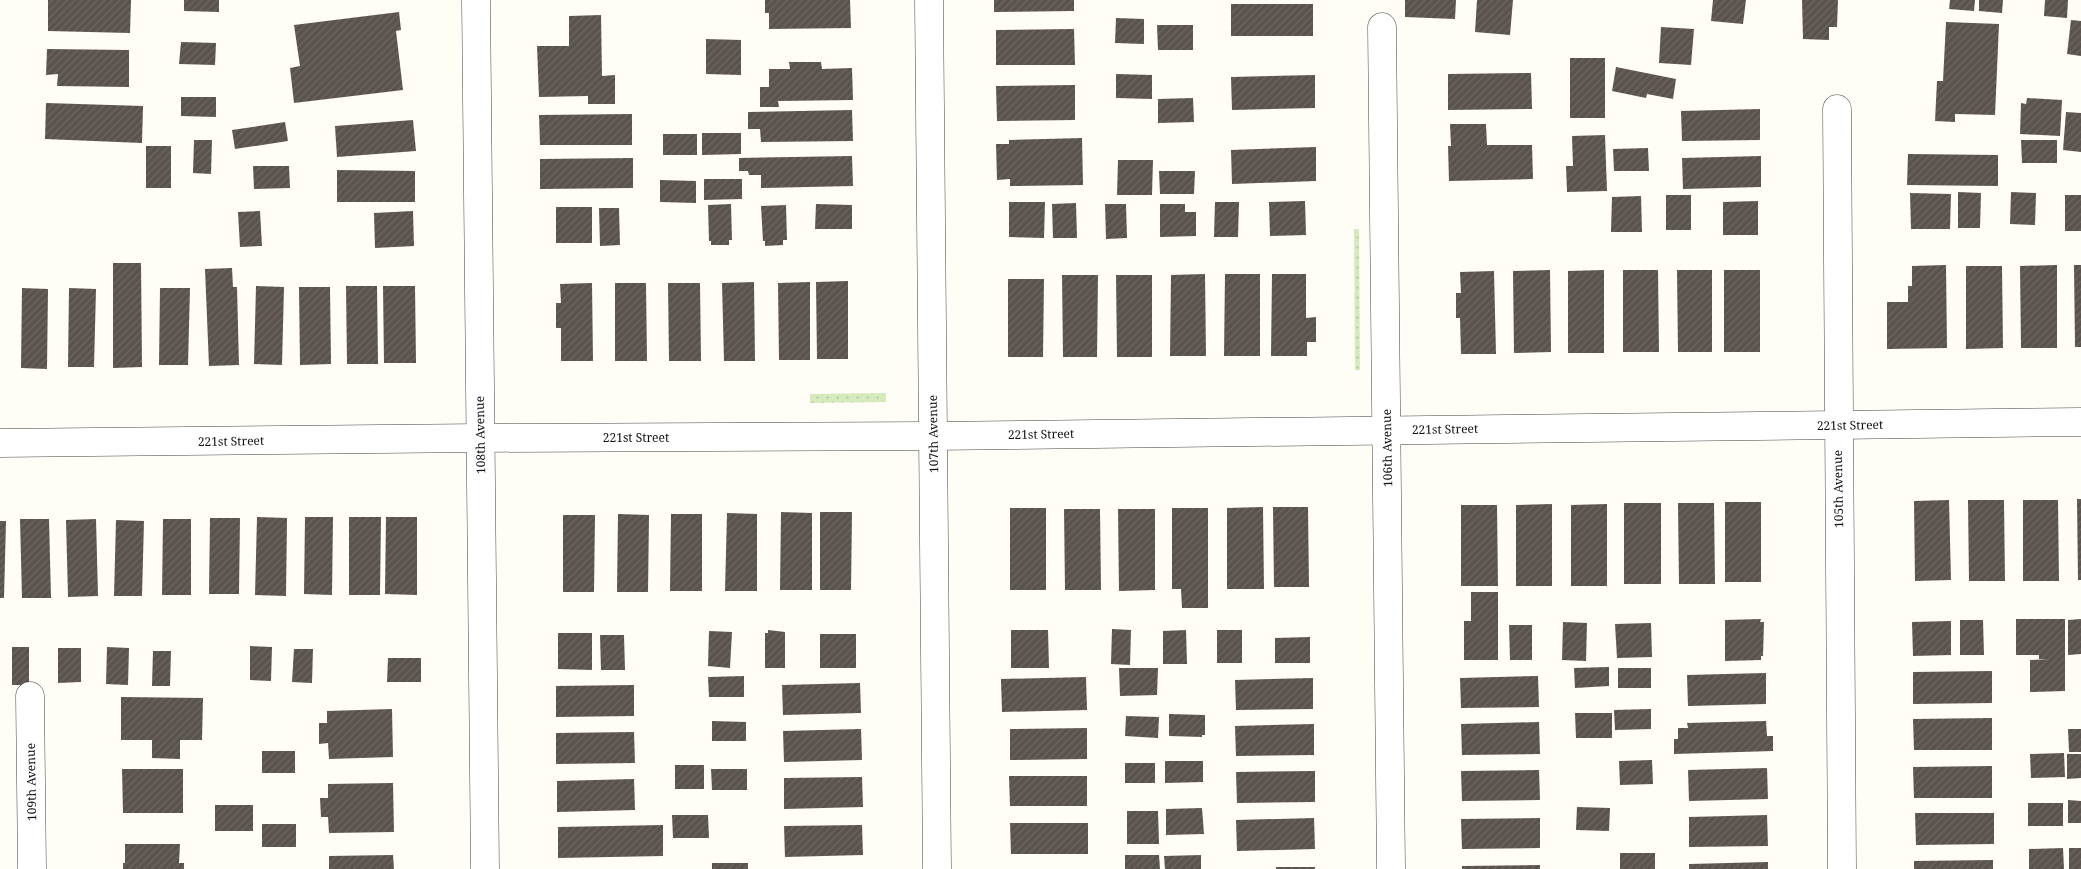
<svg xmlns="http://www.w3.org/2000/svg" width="2081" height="869" font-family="'Noto Serif',serif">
  <defs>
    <pattern id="grass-dots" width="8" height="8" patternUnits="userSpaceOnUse" patternTransform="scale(1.25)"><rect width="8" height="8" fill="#d5ebbd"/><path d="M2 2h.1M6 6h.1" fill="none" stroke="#b6c8a1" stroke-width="1.8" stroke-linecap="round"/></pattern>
    <pattern id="building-hatch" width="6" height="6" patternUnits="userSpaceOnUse" patternTransform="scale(1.25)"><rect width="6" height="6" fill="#5a524d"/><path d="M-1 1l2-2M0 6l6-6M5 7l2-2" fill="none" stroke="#6d6662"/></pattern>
  </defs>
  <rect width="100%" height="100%" fill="#fffdf5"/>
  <g fill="url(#grass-dots)">
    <path d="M1354,229H1359L1360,370H1355Z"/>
    <path d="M886,393V402L810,403V394Z"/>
  </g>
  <g fill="url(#building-hatch)">
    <path d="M48,0H131L130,33L48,31Z"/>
    <path d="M184,0H219V12L184,11Z"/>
    <path d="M765,0H850L851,28L769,29V13H765Z"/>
    <path d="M994,0H1074V11L994,12Z"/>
    <path d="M1405,0H1456L1455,19L1405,17Z"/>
    <path d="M1477,0H1513L1510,35L1475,32Z"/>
    <path d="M1713,0H1746L1743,24L1711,21Z"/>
    <path d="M1802,0H1838L1837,27H1829V40L1803,39Z"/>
    <path d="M1950,0H1975L1974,11L1949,9Z"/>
    <path d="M1979,0H2003L2002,13L1979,11Z"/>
    <path d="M2045,0H2068L2067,18L2044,16Z"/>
    <rect x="1231" y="4" width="82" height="32"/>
    <path d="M399,12L401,30L396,31L403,90L294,103L290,68L300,66L294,25Z"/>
    <path d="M601,15L602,76L615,75V104H588V96L539,97L537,46H569V16Z"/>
    <path d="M1116,18L1144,19V44L1115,43Z"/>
    <path d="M2071,20L2081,21V56L2067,54Z"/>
    <path d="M1946,22L1999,24L1995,115L1955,114V122L1935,121L1937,81H1943Z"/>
    <path d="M1157,25H1193V50H1158Z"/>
    <path d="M1661,27L1694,29L1691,65L1659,63Z"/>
    <path d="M1074,29L1075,65H996V30Z"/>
    <path d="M706,39L741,40V75L706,74Z"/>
    <path d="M181,42L216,43L215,65L179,64Z"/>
    <path d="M47,49L129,50V87L57,86L58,74L46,75Z"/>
    <rect x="1570" y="58" width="35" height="60"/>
    <path d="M789,62H821L822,69L852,68L853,100L778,101L779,107H760V87H769V69H790Z"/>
    <path d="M1616,67L1676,79L1673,99L1647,94L1646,98L1612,91Z"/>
    <path d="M1531,73L1532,109L1448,110V74Z"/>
    <path d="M1116,74L1152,75V99L1116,98Z"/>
    <path d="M1315,75V108L1232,110L1231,77Z"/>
    <path d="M1075,85V120L997,121L996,86Z"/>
    <path d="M181,97H216V117L181,116Z"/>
    <path d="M1193,98L1194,122L1158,123V99Z"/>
    <path d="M2027,98L2062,100L2060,136L2020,134L2021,103L2026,104Z"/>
    <path d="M46,103L143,106L142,143L45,139Z"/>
    <path d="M1760,109V140L1682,141L1681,111Z"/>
    <path d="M852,110L853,141L761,142L760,129H748V112Z"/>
    <path d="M2066,112L2081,113V152L2063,150Z"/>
    <path d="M632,114V145H540L539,115Z"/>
    <path d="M413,120L416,151L337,157L335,126Z"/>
    <path d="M285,122L288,141L235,149L232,130Z"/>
    <path d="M1450,124H1486L1487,145H1532L1533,179L1449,181L1448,146H1451Z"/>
    <path d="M702,133H741V154L702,155Z"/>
    <rect x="663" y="134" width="34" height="21"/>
    <path d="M1605,135L1607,191L1567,192L1566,166H1573L1572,136Z"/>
    <path d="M1082,138L1083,185L1010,186V179L997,180L996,144H1009V140Z"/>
    <path d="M194,140H212L211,174L193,173Z"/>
    <path d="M2021,140H2057V163H2022Z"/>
    <rect x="146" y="146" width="25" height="42"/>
    <path d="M1316,147V181L1232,184L1231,150Z"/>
    <path d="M1648,148L1649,171H1614L1613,149Z"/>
    <path d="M1908,154L1998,155V186L1907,185Z"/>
    <path d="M852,156L853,186L761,188V175H749L748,171H739V158Z"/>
    <path d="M1761,156V187L1683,189L1682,158Z"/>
    <path d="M633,158V188L540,189V159Z"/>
    <path d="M1118,160H1153L1152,195H1117Z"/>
    <path d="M253,166H289L290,188L254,189Z"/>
    <path d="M337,170L415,171V202H337Z"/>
    <path d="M1159,171H1195L1194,194H1160Z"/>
    <path d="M704,179H742V199L704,200Z"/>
    <path d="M660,180L696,181V203L660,202Z"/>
    <path d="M1958,192L1981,193L1980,228H1958Z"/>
    <path d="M2011,192L2036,193L2035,225L2010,224Z"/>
    <path d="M1910,193L1951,194L1950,229H1911Z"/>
    <rect x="1666" y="195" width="25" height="35"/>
    <rect x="2065" y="195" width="16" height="36"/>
    <path d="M1641,196L1642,232H1611L1612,197Z"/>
    <path d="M1305,201L1306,235L1270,236L1269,202Z"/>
    <path d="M1758,201V235H1723V202Z"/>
    <path d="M1009,202H1045L1044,238L1009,237Z"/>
    <path d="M1215,202H1239L1238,237H1214Z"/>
    <path d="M1076,203L1077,238H1053L1052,204Z"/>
    <path d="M731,204L732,240H729V245H711V241H709L708,205Z"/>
    <path d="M816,204L852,205V229H815Z"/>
    <path d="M1105,204H1126L1127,238L1106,239Z"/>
    <path d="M1160,204H1185V212H1196V236L1160,237Z"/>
    <path d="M786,205L787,240H783V245L765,246V241H763L761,206Z"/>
    <rect x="556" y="207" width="36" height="36"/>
    <path d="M599,208H619L620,245L600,246Z"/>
    <path d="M260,211L262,246L240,247L238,212Z"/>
    <path d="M413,211L414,246L375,248L374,213Z"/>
    <path d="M113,263H141L142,367L113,368Z"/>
    <path d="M1946,265L1947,348L1887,349V302H1908V286H1912V266Z"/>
    <path d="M2057,265V348H2021L2020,266Z"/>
    <path d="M2074,265H2081V347H2075Z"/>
    <path d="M1966,266H2002L2003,348L1966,349Z"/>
    <path d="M232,268L233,287H237L239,365L209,366L205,269Z"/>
    <path d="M1550,270L1551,352L1514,353L1513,271Z"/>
    <path d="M1604,270V353H1568V271Z"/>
    <path d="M1623,270H1658L1659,352H1623Z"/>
    <path d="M1677,270H1712V352H1678Z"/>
    <rect x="1724" y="270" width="36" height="82"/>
    <path d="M1494,271L1496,354H1461L1460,318H1456V293H1461L1460,272Z"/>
    <path d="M1205,274L1206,356H1170L1171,275Z"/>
    <path d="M1225,274H1260V356H1224Z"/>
    <path d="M1272,274H1306V318L1316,317V342H1307V356H1271Z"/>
    <path d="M1062,275H1098L1097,357H1063Z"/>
    <path d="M1116,275H1152V357H1117Z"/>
    <path d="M1008,279H1044L1043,357H1008Z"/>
    <path d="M848,281V359H817L816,282Z"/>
    <path d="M754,282L755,361H724L722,283Z"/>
    <path d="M810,282V360H779L778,283Z"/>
    <path d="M592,283L593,361H561V328H556V303H561L560,284Z"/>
    <path d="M615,283H646L647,361H615Z"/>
    <path d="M668,283H700L701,361H669Z"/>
    <path d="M256,286L284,287L282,365L254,364Z"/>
    <path d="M346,286H377L378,364H347Z"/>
    <path d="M383,286H415L416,363H384Z"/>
    <path d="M299,287H330L331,364L300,365Z"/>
    <path d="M22,288L48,289L47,369L21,368Z"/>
    <path d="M69,288L96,289L94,367H68Z"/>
    <path d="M160,288H190L188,365H159Z"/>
    <path d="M2077,499H2081V580H2078Z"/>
    <path d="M1949,500L1951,580L1915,581L1914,501Z"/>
    <path d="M1968,500H2004L2005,581H1969Z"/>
    <path d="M2023,500H2058L2059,581H2023Z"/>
    <rect x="1725" y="502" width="36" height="80"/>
    <rect x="1624" y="503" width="37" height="81"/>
    <path d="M1678,503H1714L1715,584H1679Z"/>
    <path d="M1552,504V586H1516V505Z"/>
    <path d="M1607,504V586H1571V505Z"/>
    <path d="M1461,505H1497L1498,586H1461Z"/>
    <path d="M1263,507L1264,589H1227V508Z"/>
    <path d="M1273,507H1308L1309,587H1274Z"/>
    <rect x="1010" y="508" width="36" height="82"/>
    <path d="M1172,508H1208V608H1182L1181,589H1172Z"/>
    <path d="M1064,509H1100L1101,590H1065Z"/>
    <path d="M1118,509H1155V590L1119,591Z"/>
    <path d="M781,512L812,513V590H780Z"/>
    <path d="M820,512H852L851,590H820Z"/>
    <path d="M727,513L757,514V591H725Z"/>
    <path d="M618,514L649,515L648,592H617Z"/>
    <path d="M671,514H702V591H670Z"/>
    <path d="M563,515H595L594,592H563Z"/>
    <path d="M257,517L287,518L286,596L255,595Z"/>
    <path d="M305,517H333L332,595L304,594Z"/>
    <path d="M349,517H381L380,595H349Z"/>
    <path d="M386,517H417V595L385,594Z"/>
    <path d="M210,518H240L239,594H209Z"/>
    <path d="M20,519H49L51,598H22Z"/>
    <path d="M96,519L98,596L68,597L66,520Z"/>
    <path d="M163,519H191V595H162Z"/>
    <path d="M116,520L144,521L142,596H114Z"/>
    <path d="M0,521H6L4,598H0Z"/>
    <path d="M1471,592H1498V660H1464V621H1471Z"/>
    <path d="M1761,619L1760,622H1764L1763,656H1761V660L1725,661V620Z"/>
    <path d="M2016,619H2065V691L2030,692V660L2049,659H2039V655H2016Z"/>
    <path d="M2081,619V654L2068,655V620Z"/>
    <path d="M1960,620H1983L1984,655H1960Z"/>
    <path d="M1951,621V655L1913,656L1912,622Z"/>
    <path d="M1563,622L1587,623L1586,661L1562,660Z"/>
    <path d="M1651,623L1652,657L1617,658L1615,624Z"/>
    <path d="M1509,625H1532V660H1510Z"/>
    <path d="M1112,629L1131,630L1130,665L1111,664Z"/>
    <path d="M768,630L785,632V668H765V633H768Z"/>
    <path d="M1011,630H1048L1049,668H1011Z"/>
    <path d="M1186,630L1187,664H1163V631Z"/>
    <rect x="1217" y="630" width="25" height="33"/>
    <path d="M709,631L732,632L730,668L708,666Z"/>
    <path d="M558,633H592V670L558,669Z"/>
    <rect x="820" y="634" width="36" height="34"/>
    <path d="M600,635H624L625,670H601Z"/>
    <path d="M1310,637V663H1275V638Z"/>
    <path d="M250,646L272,647L271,681L250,680Z"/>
    <rect x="12" y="647" width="17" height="38"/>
    <path d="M107,647L129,648L128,685L106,684Z"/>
    <path d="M58,648H81V682L58,683Z"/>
    <path d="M294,649H313L312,683L292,682Z"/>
    <path d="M153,651H171L170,686H152Z"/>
    <path d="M388,658H421V682H387Z"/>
    <path d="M1609,667V686L1575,688L1574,668Z"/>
    <path d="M1119,668H1158L1157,695L1120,696Z"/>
    <rect x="1618" y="668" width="33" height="20"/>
    <path d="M1992,671V703L1913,704V672Z"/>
    <path d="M1766,673V704L1688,706L1687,675Z"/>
    <path d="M744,676V697H709L708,677Z"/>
    <path d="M1538,676L1539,707L1461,708L1460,678Z"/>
    <path d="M1086,677L1087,710L1002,712L1001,679Z"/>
    <path d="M1313,678V709L1236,710L1235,680Z"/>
    <path d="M860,683L861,713L783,715L782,685Z"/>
    <path d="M634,685V716L556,717V686Z"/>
    <path d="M121,697L203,698L202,740H180V759L152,758V740H121Z"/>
    <path d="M392,709L393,757L329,759L328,743L319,744V723H327V711Z"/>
    <path d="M1651,709V729L1615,730L1614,710Z"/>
    <path d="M1575,713H1612V738H1576Z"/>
    <path d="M1169,714L1205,715V735H1202V737L1169,736Z"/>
    <path d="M1126,716L1159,717L1158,738L1125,736Z"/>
    <path d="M1992,718V750H1914L1913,719Z"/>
    <path d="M712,721L746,722V741H712Z"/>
    <path d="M1766,721L1767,736H1773V751L1674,754V739H1678V728H1688L1687,723Z"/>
    <path d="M1539,722L1540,754L1462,755L1461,724Z"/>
    <path d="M1314,724V755L1236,756L1235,726Z"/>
    <path d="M1087,728V759L1010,760V729Z"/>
    <path d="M861,729L862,760L784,762L783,731Z"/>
    <path d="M2068,729H2081V752H2069Z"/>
    <path d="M634,732L635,763L556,764V733Z"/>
    <rect x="262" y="751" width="33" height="22"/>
    <path d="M2064,753L2065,777L2031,778L2030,754Z"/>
    <path d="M2067,754H2081V778L2067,779Z"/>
    <path d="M1652,760L1653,784L1620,785L1619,761Z"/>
    <path d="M1165,761H1203V782L1165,783Z"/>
    <rect x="1125" y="763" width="30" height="20"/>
    <rect x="675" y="765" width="29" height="24"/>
    <path d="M1992,766V798H1914L1913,767Z"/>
    <path d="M1767,768L1768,799L1689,801L1688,770Z"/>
    <path d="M122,769H183V813H123Z"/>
    <path d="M711,769H747V790H712Z"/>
    <path d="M1539,770L1540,800L1462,801L1461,771Z"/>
    <path d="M1315,771V802L1237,803L1236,772Z"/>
    <path d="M1009,776H1087V806H1010Z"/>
    <path d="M862,777L863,807L784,809V778Z"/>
    <path d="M634,779L635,810L557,812V781Z"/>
    <path d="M393,783L394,832L329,833L328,817H321L320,798H328V784Z"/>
    <path d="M2068,800L2081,801V823H2068Z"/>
    <rect x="2028" y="803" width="35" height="23"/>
    <rect x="215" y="805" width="38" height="26"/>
    <path d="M1577,807L1610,808L1609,831L1576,830Z"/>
    <path d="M1202,808L1204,834L1166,835V809Z"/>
    <path d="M1127,811H1158L1159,844H1127Z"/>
    <path d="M1915,813H1994V844L1916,845Z"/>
    <path d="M672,815H708L709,838H673Z"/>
    <path d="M1767,815L1768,846L1689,847V817Z"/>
    <path d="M1314,818L1315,849L1237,851L1236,820Z"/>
    <path d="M1540,818V848L1462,849L1461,819Z"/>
    <path d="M1010,823H1088V854H1011Z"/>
    <rect x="262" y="824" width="34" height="23"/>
    <path d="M663,825V856L558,858V827Z"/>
    <path d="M862,825L863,855L785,857L784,826Z"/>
    <path d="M125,844H180L179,863H184V869H123V863H125Z"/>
    <path d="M2063,848L2064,869H2029V849Z"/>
    <rect x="2069" y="848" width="12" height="21"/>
    <rect x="1620" y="853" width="35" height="16"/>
    <path d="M393,855L394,869H329V856Z"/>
    <path d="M1125,855H1159L1160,869H1125Z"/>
    <path d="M1201,855V869H1165L1164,856Z"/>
    <path d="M1993,860V869H1914V861Z"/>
    <path d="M1768,862V869H1689V864Z"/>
    <rect x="712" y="863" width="36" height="6"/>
    <path d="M1540,865V869H1462V866Z"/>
    <rect x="1276" y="867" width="39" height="2"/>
  </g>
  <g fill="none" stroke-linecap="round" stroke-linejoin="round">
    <g stroke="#444" stroke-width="29">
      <g id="street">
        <path d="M476,0L485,869"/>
        <path d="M929,0L937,869"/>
        <path d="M1382,27L1391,869"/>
        <path d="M1837,109L1842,869"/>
        <path d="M0,443L480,438L933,436L2081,422"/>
        <path d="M30,696L32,869"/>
      </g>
    </g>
    <use href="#street" stroke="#fff" stroke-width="28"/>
  </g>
  <g text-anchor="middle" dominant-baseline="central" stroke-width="5" stroke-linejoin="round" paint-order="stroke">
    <g font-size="12" fill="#111" stroke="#fff">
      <text transform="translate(1850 425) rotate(-1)">221st Street</text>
      <text transform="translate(1445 429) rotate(-1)">221st Street</text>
      <text transform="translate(933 434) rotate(-91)">107th Avenue</text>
      <text transform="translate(1041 434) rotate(-1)">221st Street</text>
      <text transform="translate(480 435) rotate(-91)">108th Avenue</text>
      <text x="636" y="437">221st Street</text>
      <text transform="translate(231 441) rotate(-1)">221st Street</text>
      <text transform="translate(1387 448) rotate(-91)">106th Avenue</text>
      <text transform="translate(1838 489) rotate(-91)">105th Avenue</text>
      <text transform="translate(31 782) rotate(-91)">109th Avenue</text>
    </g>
  </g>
</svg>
